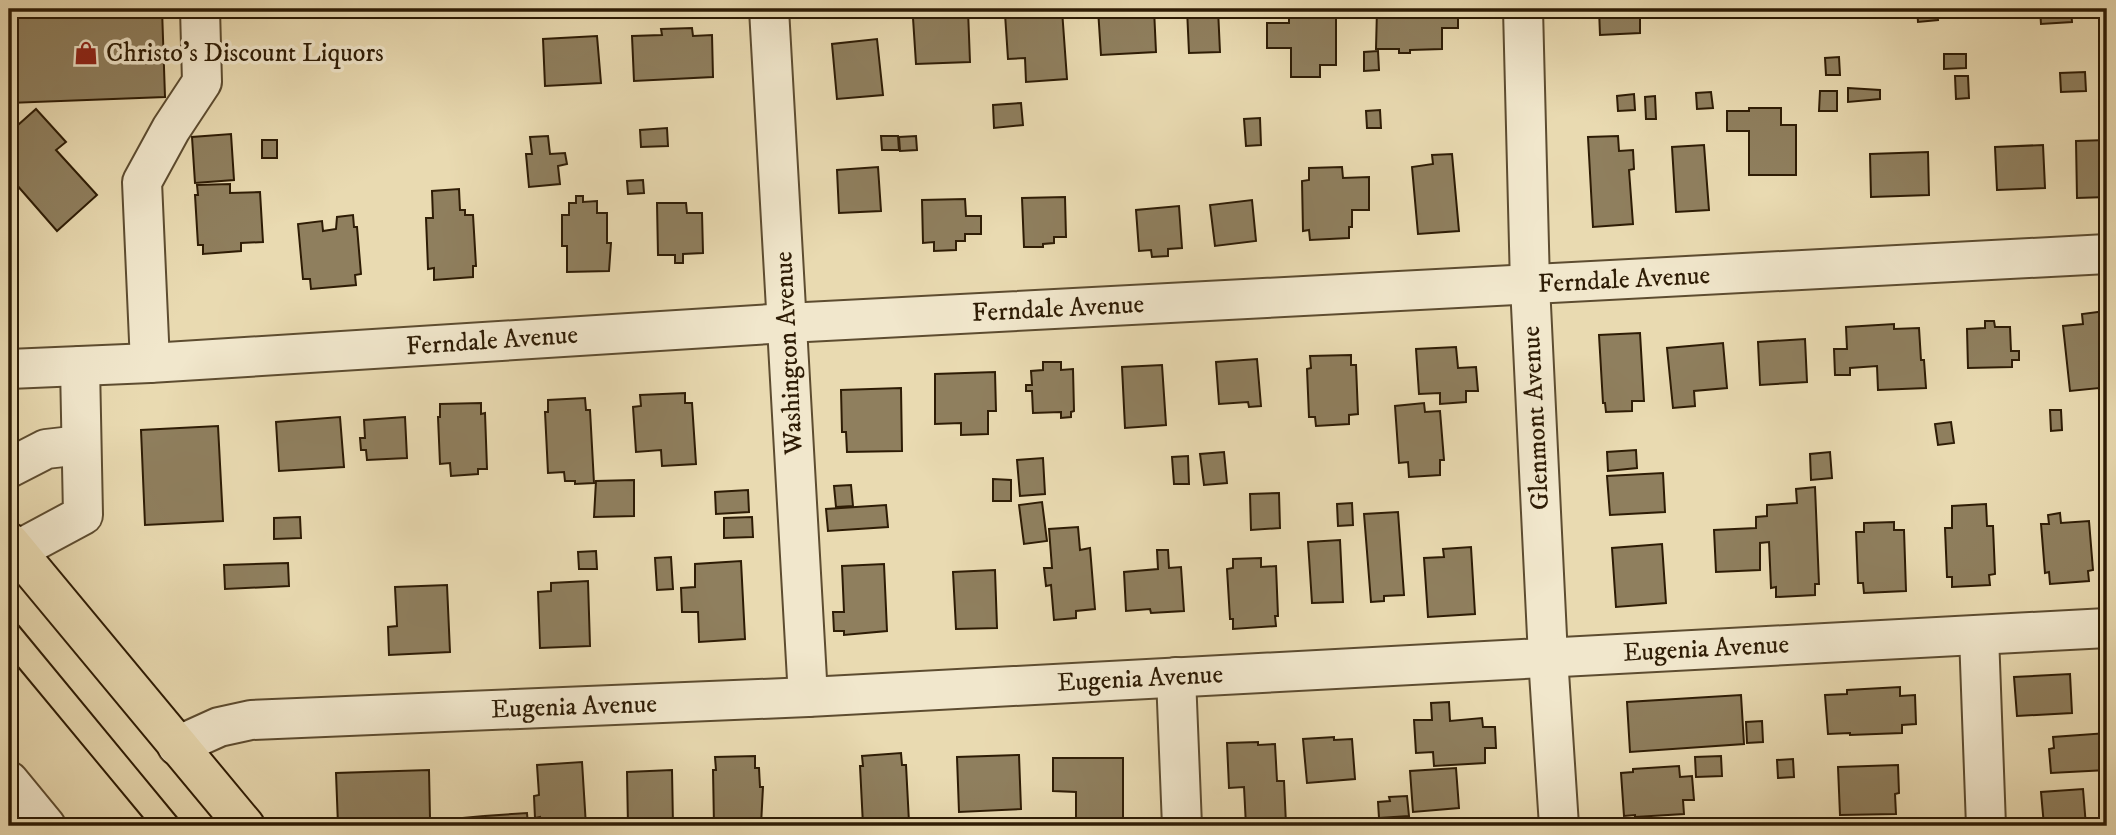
<svg xmlns="http://www.w3.org/2000/svg" width="2116" height="835" font-family="'IM FELL DW Pica',serif">
  <rect width="100%" height="100%" fill="#e9dab1"/>
  <filter id="stains"><feTurbulence type="fractalNoise" baseFrequency=".00286" numOctaves="4"/><feColorMatrix values="0 0 0 0 .2 0 0 0 0 .09 0 0 0 0 .02 0 0 0 .5 -.17"/></filter>
  <radialGradient id="worn" r=".72"><stop offset=".6" stop-color="#630" stop-opacity="0"/><stop offset="1" stop-color="#630" stop-opacity=".3"/></radialGradient>
  <g fill="#8f7f5e" stroke="#2e1c05" stroke-width="2">
    <path d="M46,9H162L165,97L9,103V10Z"/>
    <path d="M1098,9H1154L1156,52L1101,55Z"/>
    <path d="M1187,9H1218L1220,52L1189,53Z"/>
    <path d="M1289,9H1336V65H1320V77H1291V48H1267V23H1289Z"/>
    <path d="M1377,9H1458V28H1442V49L1410,50V53H1399V49H1376Z"/>
    <path d="M1599,9H1699L1700,15L1640,18V33L1600,35Z"/>
    <path d="M1739,9H1820V10L1740,15Z"/>
    <path d="M1917,9H1937L1938,20L1918,22Z"/>
    <path d="M2040,9H2071L2072,22L2041,24Z"/>
    <path d="M968,10L970,62L916,64L913,18L941,16V11Z"/>
    <path d="M1062,10L1067,79L1026,82L1025,58L1008,59L1005,14Z"/>
    <path d="M692,28L693,36L712,35L713,77L634,81L632,36L662,35L661,29Z"/>
    <path d="M597,36L601,83L545,86L543,39Z"/>
    <path d="M877,39L883,95L837,99L832,44Z"/>
    <path d="M1378,51L1379,70L1364,71V52Z"/>
    <path d="M1944,54H1966V68L1944,69Z"/>
    <path d="M1839,57L1840,75H1826L1825,58Z"/>
    <path d="M2085,72L2086,91L2061,92L2060,73Z"/>
    <path d="M1955,76H1968L1969,98L1956,99Z"/>
    <path d="M1848,88L1880,90V99L1848,102Z"/>
    <path d="M1820,91H1837V111H1819Z"/>
    <path d="M1711,92L1713,108L1697,109L1696,93Z"/>
    <path d="M1634,94L1635,110L1618,111L1617,96Z"/>
    <path d="M1655,96L1656,119H1646L1645,97Z"/>
    <path d="M1021,103L1023,125L994,128L993,105Z"/>
    <path d="M1749,108H1781V125H1796V175H1749V131H1727V111H1749Z"/>
    <path d="M36,109L66,142L56,150L97,195L57,231L9,176V133Z"/>
    <path d="M1380,110L1381,128H1367L1366,111Z"/>
    <path d="M1260,118L1261,145L1246,146L1244,119Z"/>
    <path d="M667,128L668,146L641,147L640,130Z"/>
    <path d="M231,134L234,180L195,183L192,137Z"/>
    <path d="M548,136L550,154L565,153L567,164L558,166L560,184L529,187L526,154H532L530,137Z"/>
    <path d="M881,136H898L899,150H882Z"/>
    <path d="M916,136L917,150L900,151L899,137Z"/>
    <path d="M1618,136L1619,151L1633,150L1634,169L1629,170L1633,224L1593,227L1588,137Z"/>
    <rect x="262" y="140" width="15" height="18"/>
    <path d="M2107,140V197L2077,198L2076,141Z"/>
    <path d="M1704,145L1709,210L1676,212L1672,147Z"/>
    <path d="M2043,145L2045,188L1997,190L1995,147Z"/>
    <path d="M1928,152L1929,195L1871,197L1870,154Z"/>
    <path d="M1452,154L1459,231L1418,234L1412,167L1433,164L1432,155Z"/>
    <path d="M878,167L881,211L839,213L837,170Z"/>
    <path d="M1342,167L1343,178L1369,177V210H1352V227H1349V238L1310,240L1309,230L1303,231L1302,181L1309,180V168Z"/>
    <path d="M643,180L644,193L628,194L627,181Z"/>
    <path d="M230,184V193L260,192L263,242L241,243V251L203,254V245H198L195,195H198L197,185Z"/>
    <path d="M459,189L460,210H465V215H473L476,266H473V277L434,280V268L428,269L426,218H433L432,191Z"/>
    <path d="M576,196H583V202L597,201V213H607V243H611L609,271L567,272V246H562V215H569V203H576Z"/>
    <path d="M1065,197L1066,237H1054V243L1043,244V247H1024L1022,198Z"/>
    <path d="M965,199L966,216H981V234H965V241H956V250L934,251V242L923,243L922,200Z"/>
    <path d="M1252,200L1256,241L1215,246L1210,205Z"/>
    <path d="M657,203H686L687,213H702L703,253L683,254V263H675V255H658Z"/>
    <path d="M1179,206L1182,248L1168,249V256L1152,257L1151,250L1139,251L1136,210Z"/>
    <path d="M353,215L354,227H357L361,274L355,275L356,285L311,289L310,279H303L298,224L322,221L323,231L336,229L337,217Z"/>
    <path d="M2106,311L2107,393L2100,394L2099,388L2070,391L2063,326L2083,324L2082,314Z"/>
    <path d="M1985,321H1994L1995,327H2010L2011,351H2019V360H2012V367L1968,368L1967,329L1985,328Z"/>
    <path d="M1894,324V329L1919,328L1921,360H1924L1926,388L1878,390L1877,366L1850,368V375H1835L1834,349H1847L1846,327Z"/>
    <path d="M1640,333L1644,401H1632V411L1606,412L1605,403H1603L1599,335Z"/>
    <path d="M1805,339L1807,382L1760,385L1758,342Z"/>
    <path d="M1723,343L1727,388L1694,391L1695,406L1673,408L1667,348Z"/>
    <path d="M1456,347L1458,368L1476,367L1478,391H1466V402L1440,404V393L1419,394L1416,349Z"/>
    <path d="M1351,355V365H1356L1358,414L1349,415V424L1316,426L1315,417H1309L1307,369L1311,368L1310,356Z"/>
    <path d="M1257,359L1261,406L1249,407L1248,402L1219,404L1216,362Z"/>
    <path d="M1043,362H1061V370L1073,369L1074,411L1071,412V417L1061,418V412L1033,413L1032,391H1026V385H1032L1031,371L1043,370Z"/>
    <path d="M1162,365L1166,425L1125,428L1122,367Z"/>
    <path d="M995,372L996,411H988V434L961,435V423L935,424V374Z"/>
    <path d="M901,388L902,451L847,452L846,432H842L841,390Z"/>
    <path d="M685,393V403H692L696,464L662,466L661,450L636,452L633,407L641,406L640,395Z"/>
    <path d="M585,398L586,410H590L594,483L575,484V481H565L564,472L548,473L545,412H548V400Z"/>
    <path d="M481,403V414L485,413L487,469H478V474L451,476L450,463L440,464L438,417H440V404Z"/>
    <path d="M1424,403L1425,412L1440,411L1444,460H1440V475L1409,477L1408,462L1399,463L1395,406Z"/>
    <path d="M2050,410H2061L2062,430L2051,431Z"/>
    <path d="M340,417L344,467L279,471L276,422Z"/>
    <path d="M405,417L407,458L367,460L366,450H361L360,438H365L364,420Z"/>
    <path d="M1951,422L1954,443L1938,445L1935,424Z"/>
    <path d="M218,426L223,521L145,525L141,430Z"/>
    <path d="M1636,450L1637,468L1608,471L1607,452Z"/>
    <path d="M1224,452L1227,483L1204,485L1200,454Z"/>
    <path d="M1830,452L1832,478L1811,480L1810,454Z"/>
    <path d="M1188,456L1189,484H1174L1172,457Z"/>
    <path d="M1043,458L1045,494L1020,496L1017,460Z"/>
    <path d="M1663,473L1665,512L1610,515L1607,476Z"/>
    <path d="M993,479L1011,480V501H993Z"/>
    <path d="M634,480V516L594,517L596,481Z"/>
    <path d="M851,485L853,506L836,507L834,486Z"/>
    <path d="M1815,487L1819,584H1815V595L1776,597V587L1771,588L1769,542L1760,543V570L1716,572L1714,530L1756,528V517L1767,516V505L1797,503L1796,489Z"/>
    <path d="M748,490L749,512L716,514L715,492Z"/>
    <path d="M1279,493L1280,528L1251,530L1250,494Z"/>
    <path d="M1042,502L1047,541L1024,544L1019,505Z"/>
    <path d="M1352,503L1353,525L1338,526L1337,504Z"/>
    <path d="M1986,504L1987,526H1993L1995,574L1989,575L1990,585L1952,587V577H1947L1945,528H1952V506Z"/>
    <path d="M886,505L888,527L828,531L826,509Z"/>
    <path d="M1398,512L1404,595L1384,596V601L1371,602L1364,514Z"/>
    <path d="M2060,513L2061,523L2089,521L2093,570L2088,571L2089,581L2050,584L2049,572L2045,573L2041,524H2049L2048,515Z"/>
    <path d="M300,517L301,538L274,539V518Z"/>
    <path d="M752,517L753,537L724,538V518Z"/>
    <path d="M1894,522V530H1904L1906,591L1864,593L1863,583H1858L1856,532H1864V523Z"/>
    <path d="M1078,527L1080,550L1090,548L1095,609L1076,611V618L1054,620L1051,585L1046,586L1044,568H1052L1049,529Z"/>
    <path d="M1340,540L1343,602L1312,603L1308,542Z"/>
    <path d="M1662,544L1666,603L1616,607L1612,548Z"/>
    <path d="M1471,547L1475,614L1428,617L1424,558L1444,557L1443,549Z"/>
    <path d="M1157,550H1168L1169,568L1181,567L1184,611L1151,613L1150,609L1126,611L1124,572L1158,569Z"/>
    <path d="M596,551L597,569H579L578,552Z"/>
    <path d="M671,557L673,589L657,590L655,558Z"/>
    <path d="M1261,558V567L1276,566L1278,616H1275L1276,626L1233,629V619H1230L1227,569L1233,568V559Z"/>
    <path d="M741,561L745,639L699,642L698,612H682L681,588L695,587V564Z"/>
    <path d="M288,563L289,586L225,589L224,565Z"/>
    <path d="M884,564L887,631L844,635V631H834L833,612H844L842,566Z"/>
    <path d="M995,570L997,628L956,629L953,572Z"/>
    <path d="M588,581L590,646L540,648L538,592L551,591V583Z"/>
    <path d="M447,585L450,652L389,655L388,627L397,626L395,587Z"/>
    <path d="M2070,674L2072,713L2017,716L2014,677Z"/>
    <path d="M1900,687V696L1915,695L1916,724L1902,725V733L1850,735V733L1828,734L1825,695L1847,694V690Z"/>
    <path d="M1741,695L1744,744L1630,752L1627,702Z"/>
    <path d="M1449,702L1450,721L1482,718L1483,727H1495L1496,748H1485V763L1434,766L1433,752L1416,753L1414,720H1432L1431,703Z"/>
    <path d="M1762,721L1763,742L1747,743L1746,722Z"/>
    <path d="M2107,733V770L2051,773L2049,749L2054,748L2053,737Z"/>
    <path d="M1334,737V740L1352,739L1355,779L1307,783L1303,739Z"/>
    <path d="M1258,742V745L1275,744L1277,781H1284L1286,824L1246,826L1244,787L1229,788L1227,743Z"/>
    <path d="M901,753L902,765H906L909,822L863,825L860,766H863L862,756Z"/>
    <path d="M1019,755L1021,809L959,812L957,757Z"/>
    <path d="M755,756V768H759L760,787H763L761,825L714,826L713,770H716L715,757Z"/>
    <path d="M1721,756L1722,776L1696,777L1695,757Z"/>
    <path d="M1053,758H1123V822H1076V792L1053,791Z"/>
    <path d="M1793,759L1794,777L1778,778L1777,760Z"/>
    <path d="M582,762L586,826H541L540,817L535,818L534,796L539,795L537,765Z"/>
    <path d="M1898,765L1899,793L1895,794L1896,814L1840,815L1838,767Z"/>
    <path d="M1679,766L1680,777L1692,776L1694,800H1683L1684,814L1635,817V815L1624,816L1621,773L1633,772V769Z"/>
    <path d="M1456,768L1459,808L1413,812L1410,771Z"/>
    <path d="M429,770L430,818H421V822L399,823V826H372V824L338,825L336,773Z"/>
    <path d="M672,770L673,826H628L627,772Z"/>
    <path d="M2083,789L2086,826H2044L2041,792Z"/>
    <path d="M1407,796L1409,816L1379,818L1378,802L1390,801L1389,797Z"/>
    <path d="M527,813L528,826H486L485,816Z"/>
    <path d="M483,816L484,826H443L442,820Z"/>
    <path d="M1397,824L1398,826H1374V825Z"/>
  </g>
  <g fill="none" stroke-linecap="round" stroke-linejoin="round">
    <g stroke="#5d4c30" stroke-width="42">
      <g id="minor">
        <path d="M769,9L808,697"/>
        <path d="M1523,9L1530,285L1548,657L1559,826"/>
        <path d="M150,363L142,182L171,129L202,82L200,9"/>
        <path d="M9,369L150,363L787,323L2107,254"/>
        <path d="M9,468L46,449L81,445"/>
        <path d="M16,551L83,515L80,366"/>
        <path d="M1979,635L1986,826"/>
        <path d="M1176,677L1182,826"/>
        <path d="M177,746L219,727L251,720L808,697L2107,628"/>
        <path d="M9,781L46,826"/>
      </g>
    </g>
    <g stroke="#2e1c05" stroke-width="42">
      <path id="major" d="M9,542L245,826"/>
    </g>
    <use href="#minor" stroke="#f1e7cc" stroke-width="38"/>
    <use href="#major" stroke="#e9dab1" stroke-width="38"/>
    <g stroke="#2e1c05" stroke-width="2">
      <path d="M9,614L184,826"/>
      <path d="M9,656L150,826"/>
    </g>
  </g>
  <defs>
    <g id="shop-bare" transform="scale(1.89)"><path d="M-5-2.5h2.3a2.7 3.5 0 0 1 5.4 0H5L5.5 6h-11ZM-1.5-2.5h3a1.5 2.3 0 0 0-3 0Z" fill="#8f2418" stroke="#f1e7cc" stroke-width="2.5" paint-order="stroke"/></g>
  </defs>
  <g fill-rule="evenodd">
    <use href="#shop-bare" x="86" y="53"/>
  </g>
  <g text-anchor="middle" dominant-baseline="central" stroke-width="7" stroke-linejoin="round" paint-order="stroke">
    <g font-size="26" fill="#2e1c05" stroke="#f1e7cc" text-anchor="start">
      <text x="106" y="53">Christo's Discount Liquors</text>
    </g>
    <g font-size="26" fill="#2e1c05" stroke="#f1e7cc">
      <text transform="translate(1624 280) rotate(-3)">Ferndale Avenue</text>
      <text transform="translate(1058 309) rotate(-3)">Ferndale Avenue</text>
      <text transform="translate(492 341) rotate(-4)">Ferndale Avenue</text>
      <text transform="translate(789 353) rotate(-93)">Washington Avenue</text>
      <text transform="translate(1536 418) rotate(-93)">Glenmont Avenue</text>
      <text transform="translate(1706 649) rotate(-3)">Eugenia Avenue</text>
      <text transform="translate(1140 679) rotate(-3)">Eugenia Avenue</text>
      <text transform="translate(574 707) rotate(-2)">Eugenia Avenue</text>
    </g>
  </g>
  <rect width="2116" height="835" fill="none" stroke="#e9dab1" stroke-width="35"/>
  <rect x="10" y="10" width="2095" height="814" fill="none" stroke="#2e1c05" stroke-width="3.5"/>
  <rect x="18" y="18" width="2081" height="800" fill="none" stroke="#2e1c05" stroke-width="2"/>
  <rect width="100%" height="100%" filter="url(#stains)"/>
  <rect width="100%" height="100%" fill="url(#worn)"/>
</svg>
